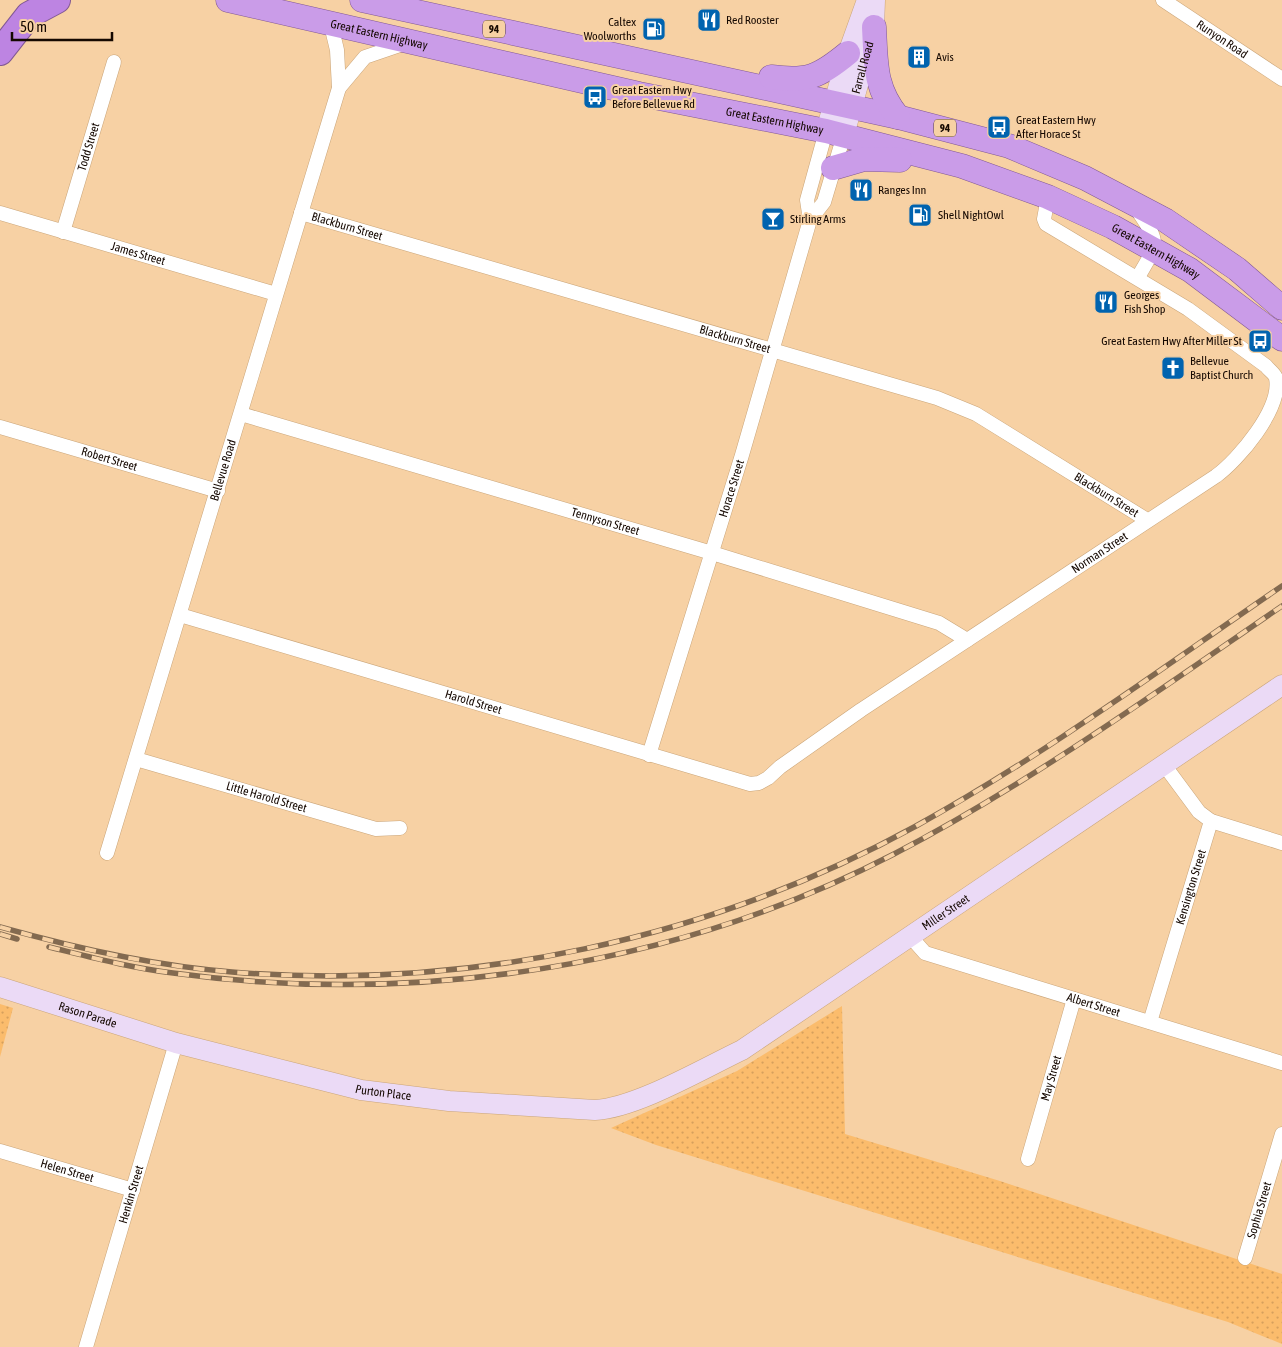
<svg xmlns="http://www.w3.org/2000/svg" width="1282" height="1347" font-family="'Asap Condensed',sans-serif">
  <defs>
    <pattern id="park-dots" width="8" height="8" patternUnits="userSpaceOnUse" patternTransform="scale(1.25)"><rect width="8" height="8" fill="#fbbc6c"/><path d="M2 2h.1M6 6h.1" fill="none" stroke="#d6a05c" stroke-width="1.8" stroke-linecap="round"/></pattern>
  </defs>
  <rect width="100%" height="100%" fill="#f7d1a4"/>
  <g fill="url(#park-dots)">
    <path d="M0,1004L13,1008L0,1057Z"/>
    <path d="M842,1006L845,1134L1000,1181L1282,1274V1344L1228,1322L656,1145L611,1128L737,1071Z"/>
  </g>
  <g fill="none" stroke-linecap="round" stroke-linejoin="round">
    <g stroke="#caa579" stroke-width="15">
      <g id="minor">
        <path id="s1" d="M1163,0L1282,79"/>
        <path d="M339,88L365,57L406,43"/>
        <path d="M1136,208C1159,243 1160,240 1138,277"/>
        <path id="s2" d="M0,213L276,294"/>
        <path id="s3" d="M301,213L937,398L976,414L1147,520"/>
        <path d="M810,220L807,200L826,131"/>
        <path id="s4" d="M63,232L114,62"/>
        <path id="s5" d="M241,414L712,553L939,623L967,640"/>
        <path id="s6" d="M0,427L218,491"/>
        <path id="s7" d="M180,615L750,784L759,783L768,778L780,767L861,710L1216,476C1238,460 1282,409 1276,378C1275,374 1269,370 1266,366L1188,309L1046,224L1044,219L1048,197"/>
        <path id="s8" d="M649,755L742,455L810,220L824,202L844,135"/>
        <path id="s9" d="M136,759L376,829L400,828"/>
        <path d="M1165,766L1199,812L1211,821L1282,843"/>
        <path id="s10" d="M107,853L339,88L337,50L331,25"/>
        <path id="s11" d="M910,936L925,953L1282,1063"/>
        <path id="s12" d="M1150,1022L1211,821"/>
        <path id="s13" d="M0,1151L133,1190"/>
        <path id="s14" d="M1028,1159L1074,999"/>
        <path id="s15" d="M1245,1258L1282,1134"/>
        <path id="s16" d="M86,1347L176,1043"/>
      </g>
    </g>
    <g stroke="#caa579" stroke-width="21">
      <g id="secondary">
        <path d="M826,131L848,53L867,0"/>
        <path id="s17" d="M844,135L874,27L875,0"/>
        <path id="s18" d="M0,987L176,1043L361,1090L449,1101L595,1110C636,1108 704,1068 742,1050L1282,685"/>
      </g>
    </g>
    <g stroke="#825993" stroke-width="25">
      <g id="trunk">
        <path id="s19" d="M228,0L639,94L826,131L962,166L1048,197L1113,227L1190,270L1282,339"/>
        <path d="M362,0L898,117L1009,146L1085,178L1165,220L1237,269L1282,308"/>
        <path d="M874,27C876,63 874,88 898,117"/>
        <path d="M771,77C807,82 819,77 848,53"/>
        <path d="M833,168L864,159L900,160"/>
      </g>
    </g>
    <g stroke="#825993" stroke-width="28">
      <path id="motorway" d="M0,52L29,15L57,0"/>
    </g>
    <use href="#minor" stroke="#fff" stroke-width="14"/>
    <use href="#secondary" stroke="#ebdaf6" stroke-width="20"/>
    <use href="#trunk" stroke="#ca9ce8" stroke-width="24"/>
    <use href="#motorway" stroke="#bd84e2" stroke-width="26"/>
    <g stroke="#836a50" stroke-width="5.5">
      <g id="rail">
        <path d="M0,927C75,948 154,966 232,972C467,991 709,940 916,826C1043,756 1162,668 1282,586"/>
        <path d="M0,934L17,939"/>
        <path d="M49,947C90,957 131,968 173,973C415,1006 675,968 894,854C1030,783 1155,693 1282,606"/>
      </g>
    </g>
    <use href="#rail" stroke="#f7d1a4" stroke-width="4" stroke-dasharray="11" stroke-linecap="butt"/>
  </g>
  <defs>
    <g id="restaurant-square" transform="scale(1.25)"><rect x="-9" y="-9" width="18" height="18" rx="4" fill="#0063af" stroke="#f7d1a4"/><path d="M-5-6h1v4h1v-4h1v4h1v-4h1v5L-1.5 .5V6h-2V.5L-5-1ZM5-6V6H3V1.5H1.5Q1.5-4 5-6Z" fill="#fff"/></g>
    <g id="fuel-square" transform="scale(1.25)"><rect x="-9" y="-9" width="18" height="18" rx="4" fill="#0063af" stroke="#f7d1a4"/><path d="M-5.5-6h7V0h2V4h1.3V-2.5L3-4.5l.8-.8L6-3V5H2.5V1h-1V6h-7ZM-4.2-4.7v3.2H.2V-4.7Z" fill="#fff"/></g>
    <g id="building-square" transform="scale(1.25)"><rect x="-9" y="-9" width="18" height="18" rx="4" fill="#0063af" stroke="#f7d1a4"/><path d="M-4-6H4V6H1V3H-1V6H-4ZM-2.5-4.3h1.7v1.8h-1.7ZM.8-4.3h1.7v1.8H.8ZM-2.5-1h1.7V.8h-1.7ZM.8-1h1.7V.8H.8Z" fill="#fff"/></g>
    <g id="bus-square" transform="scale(1.25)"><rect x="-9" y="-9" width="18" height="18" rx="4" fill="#0063af" stroke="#f7d1a4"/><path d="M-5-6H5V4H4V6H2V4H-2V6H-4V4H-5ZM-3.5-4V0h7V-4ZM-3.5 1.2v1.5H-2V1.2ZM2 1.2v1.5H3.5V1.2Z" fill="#fff"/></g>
    <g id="bar-square" transform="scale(1.25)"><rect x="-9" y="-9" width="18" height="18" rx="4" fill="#0063af" stroke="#f7d1a4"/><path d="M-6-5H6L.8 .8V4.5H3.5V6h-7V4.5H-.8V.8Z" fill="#fff"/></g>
    <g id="church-square" transform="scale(1.25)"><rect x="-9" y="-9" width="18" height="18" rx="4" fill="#0063af" stroke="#f7d1a4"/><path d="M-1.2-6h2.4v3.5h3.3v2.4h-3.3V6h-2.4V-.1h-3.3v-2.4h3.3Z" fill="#fff"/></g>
  </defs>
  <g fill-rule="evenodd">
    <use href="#restaurant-square" x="709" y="20"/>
    <use href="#fuel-square" x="654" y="29"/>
    <use href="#building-square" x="919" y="57"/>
    <use href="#bus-square" x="595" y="97"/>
    <use href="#bus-square" x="999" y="127"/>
    <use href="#restaurant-square" x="861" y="190"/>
    <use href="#fuel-square" x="920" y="215"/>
    <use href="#bar-square" x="773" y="219"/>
    <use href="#restaurant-square" x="1106" y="302"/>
    <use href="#bus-square" x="1260" y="341"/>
    <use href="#church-square" x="1173" y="368"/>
  </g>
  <g text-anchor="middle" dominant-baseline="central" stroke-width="4" stroke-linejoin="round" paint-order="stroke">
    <g fill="#f7d1a4" stroke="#594431" stroke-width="1">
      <rect x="483" y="20.5" width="22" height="17" rx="4"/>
      <rect x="934" y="119.5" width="22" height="17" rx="4"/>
    </g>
    <g font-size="11" font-weight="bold" fill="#150800">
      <text x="494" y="29">94</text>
      <text x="945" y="128">94</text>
    </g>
    <g font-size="12" fill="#150800" stroke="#f7d1a4" text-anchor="start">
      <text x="726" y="20">Red Rooster</text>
      <text x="636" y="22" text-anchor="end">Caltex<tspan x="636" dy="14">Woolworths</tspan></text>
      <text x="936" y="57">Avis</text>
      <text x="612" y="90">Great Eastern Hwy<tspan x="612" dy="14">Before Bellevue Rd</tspan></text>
      <text x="1016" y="120">Great Eastern Hwy<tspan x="1016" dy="14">After Horace St</tspan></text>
      <text x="878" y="190">Ranges Inn</text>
      <text x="938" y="215">Shell NightOwl</text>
      <text x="790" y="219">Stirling Arms</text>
      <text x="1124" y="295">Georges<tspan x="1124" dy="14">Fish Shop</tspan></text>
      <text x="1242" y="341" text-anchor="end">Great Eastern Hwy After Miller St</text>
      <text x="1190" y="361">Bellevue<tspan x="1190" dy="14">Baptist Church</tspan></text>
    </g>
    <g font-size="12" fill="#150800" stroke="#f7d1a4">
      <text stroke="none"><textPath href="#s19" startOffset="155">Great Eastern Highway</textPath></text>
      <text stroke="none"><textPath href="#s1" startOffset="71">Runyon Road</textPath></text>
      <text stroke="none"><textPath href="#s17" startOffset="70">Farrall Road</textPath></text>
      <text stroke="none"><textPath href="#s19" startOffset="560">Great Eastern Highway</textPath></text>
      <text stroke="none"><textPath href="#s4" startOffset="89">Todd Street</textPath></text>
      <text stroke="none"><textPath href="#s3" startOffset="48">Blackburn Street</textPath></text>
      <text stroke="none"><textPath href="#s19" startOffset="965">Great Eastern Highway</textPath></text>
      <text stroke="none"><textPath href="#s2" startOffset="144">James Street</textPath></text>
      <text stroke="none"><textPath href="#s3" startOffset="452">Blackburn Street</textPath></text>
      <text stroke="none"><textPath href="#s6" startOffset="114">Robert Street</textPath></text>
      <text stroke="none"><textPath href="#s10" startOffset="400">Bellevue Road</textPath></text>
      <text stroke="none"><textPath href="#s8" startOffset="279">Horace Street</textPath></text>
      <text stroke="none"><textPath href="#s3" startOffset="858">Blackburn Street</textPath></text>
      <text stroke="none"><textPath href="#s5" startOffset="380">Tennyson Street</textPath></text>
      <text stroke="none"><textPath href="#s7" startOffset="1015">Norman Street</textPath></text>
      <text stroke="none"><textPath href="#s7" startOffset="306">Harold Street</textPath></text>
      <text stroke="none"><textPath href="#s9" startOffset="136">Little Harold Street</textPath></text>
      <text stroke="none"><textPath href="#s12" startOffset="141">Kensington Street</textPath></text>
      <text stroke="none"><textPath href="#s18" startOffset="1016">Miller Street</textPath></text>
      <text stroke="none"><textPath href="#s11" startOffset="199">Albert Street</textPath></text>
      <text stroke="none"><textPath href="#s18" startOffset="92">Rason Parade</textPath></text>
      <text stroke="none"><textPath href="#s14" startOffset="84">May Street</textPath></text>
      <text stroke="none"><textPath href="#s18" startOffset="398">Purton Place</textPath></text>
      <text stroke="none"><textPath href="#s13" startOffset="70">Helen Street</textPath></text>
      <text stroke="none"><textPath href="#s16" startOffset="159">Henkin Street</textPath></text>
      <text stroke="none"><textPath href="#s15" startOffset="50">Sophia Street</textPath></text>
    </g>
  </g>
  <path d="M12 32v8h100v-8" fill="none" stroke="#150800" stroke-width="2.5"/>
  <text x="20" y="32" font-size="15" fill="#150800" stroke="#f7d1a4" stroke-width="4" paint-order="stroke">50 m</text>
</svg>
